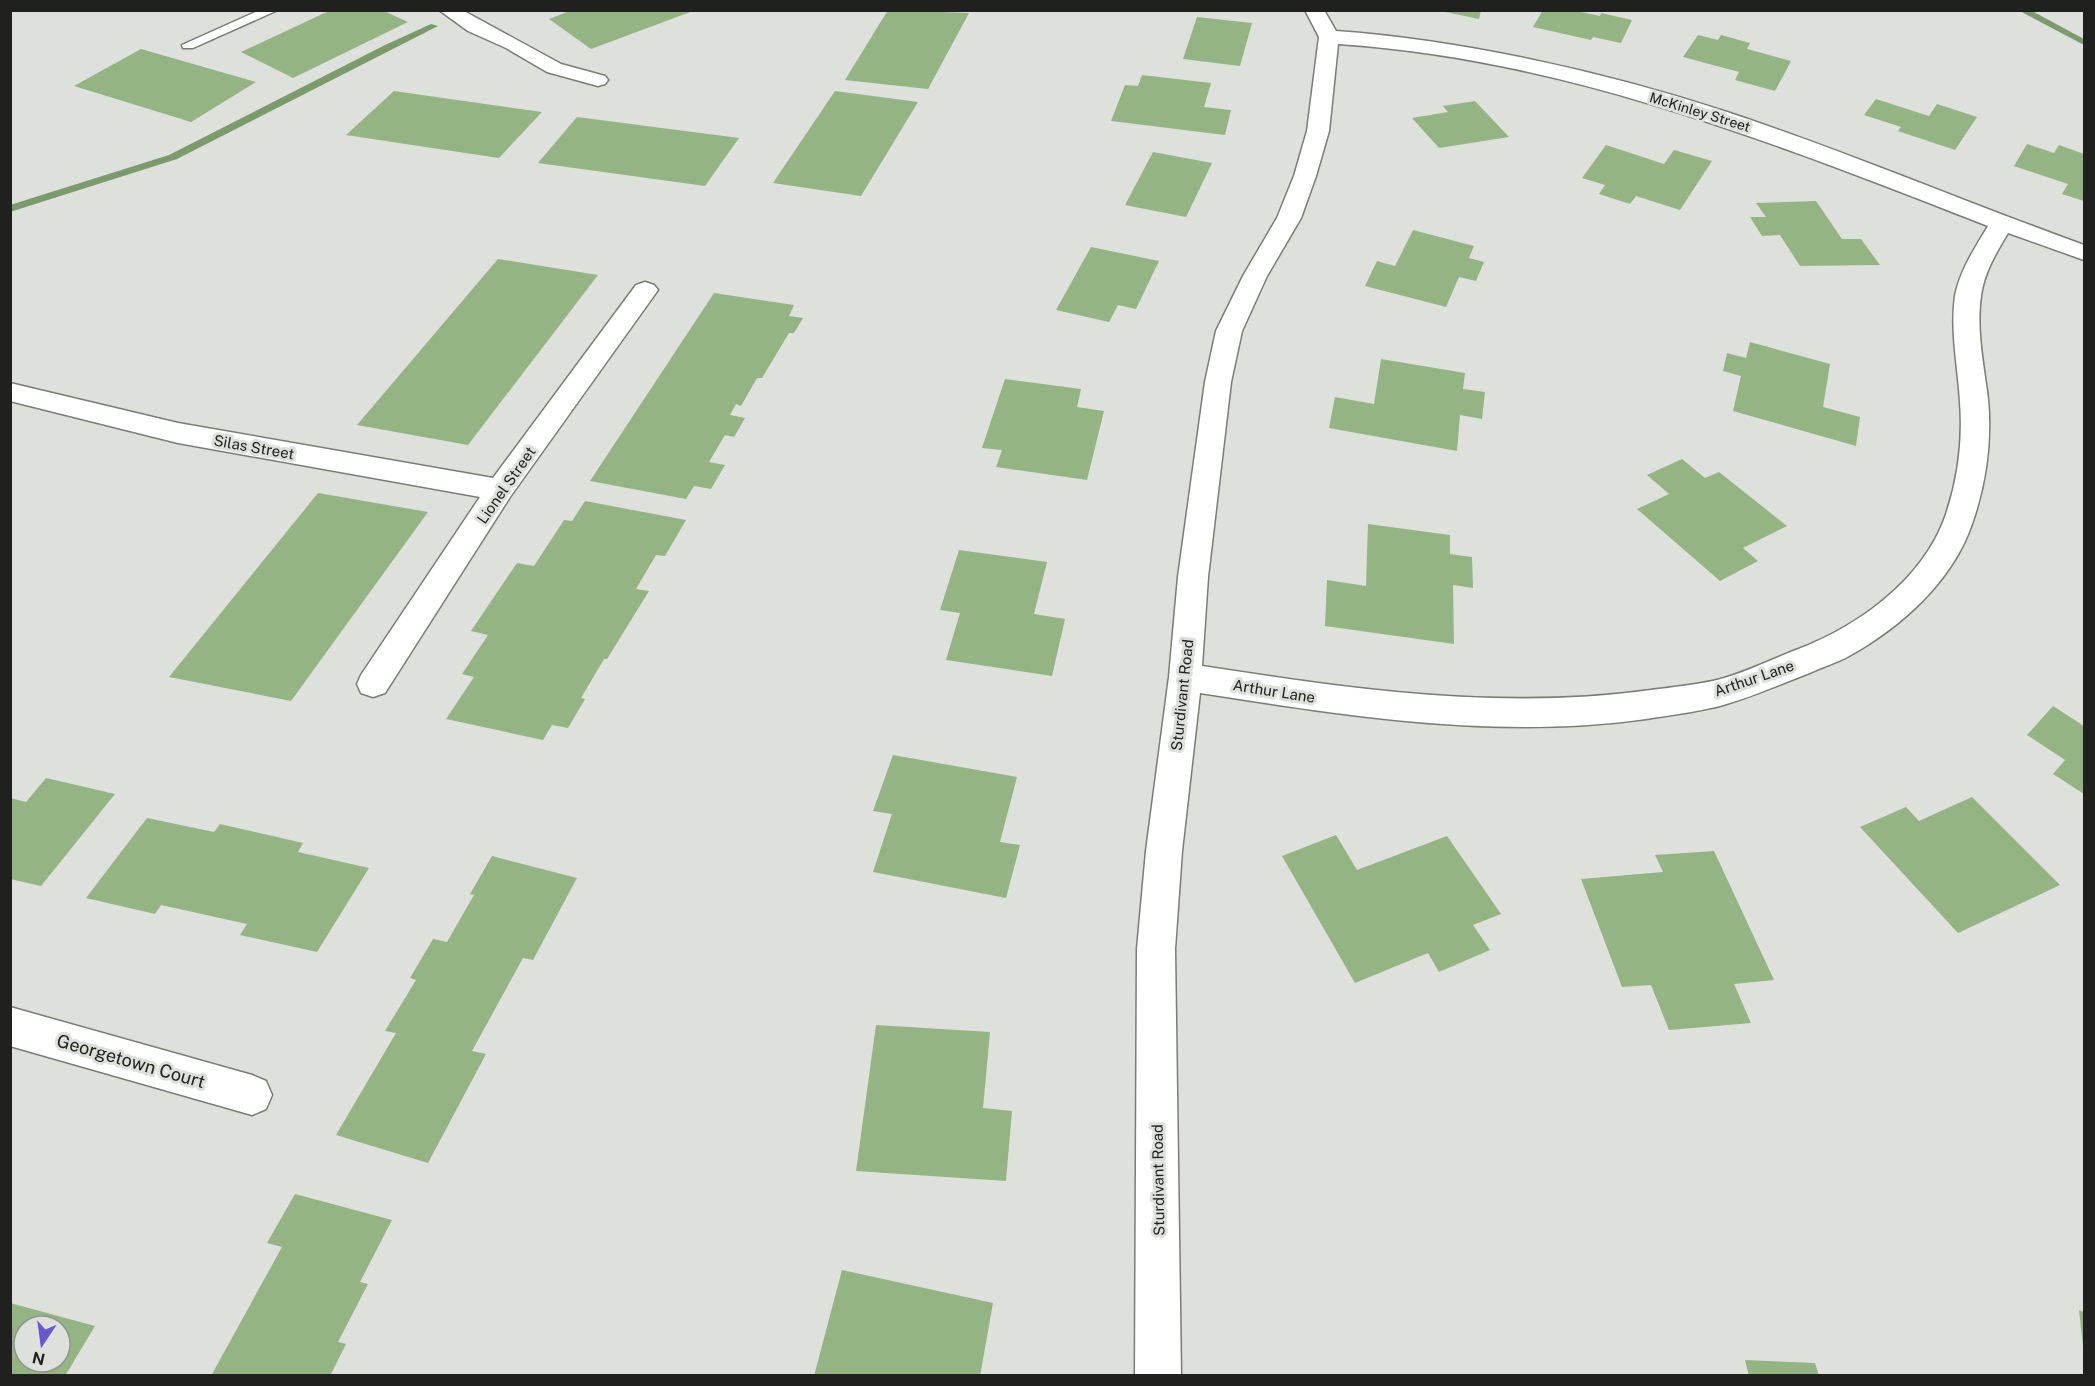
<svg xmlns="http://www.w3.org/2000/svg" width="2095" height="1386" font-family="'Public Sans',sans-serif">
  <rect width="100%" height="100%" fill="#dde0db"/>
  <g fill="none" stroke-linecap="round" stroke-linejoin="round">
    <g fill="#7c9b6c" fill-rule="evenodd">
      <path d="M2018,10H2030L2084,39V45Z"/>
      <path d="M431,24L438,26L177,159L10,212V205L169,155L385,45Z"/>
    </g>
  </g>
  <g fill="#94b484" fill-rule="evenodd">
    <path d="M331,10H382L408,22L293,78L241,52Z"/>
    <path d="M572,10H693V11L591,49L549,19Z"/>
    <path d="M888,10L969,13L928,89L845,80Z"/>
    <path d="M1436,10H1481L1479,19Z"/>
    <path d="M1543,10H1572L1600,16L1601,13L1632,20L1621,43L1593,37L1591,40L1533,27Z"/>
    <path d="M1197,17L1252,23L1240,66L1183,59Z"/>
    <path d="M1698,35L1718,40L1721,35L1750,43L1747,49L1791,61L1775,91L1735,80L1739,72L1683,57Z"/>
    <path d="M141,49L256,82L191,122L74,86Z"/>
    <path d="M1142,75L1211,83L1204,107L1231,110L1225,135L1111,121L1125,85L1138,86Z"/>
    <path d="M394,91L542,112L499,158L346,135Z"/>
    <path d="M835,91L918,102L861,196L773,183Z"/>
    <path d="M1876,99L1929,116L1937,104L1977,117L1955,150L1898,131L1901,127L1864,115Z"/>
    <path d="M1475,101L1509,137L1439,148L1412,118L1448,112L1443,106Z"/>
    <path d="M577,117L739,138L705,186L538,163Z"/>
    <path d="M2027,144L2054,153L2059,145L2084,154V201L2062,194L2068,184L2014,166Z"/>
    <path d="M1606,145L1664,164L1674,150L1712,161L1680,210L1636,196L1630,204L1599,194L1605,185L1582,178Z"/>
    <path d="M1153,152L1212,163L1186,217L1125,205Z"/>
    <path d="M1816,201L1842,239H1861L1880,265L1800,266L1780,235L1762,236L1750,217H1766L1756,203Z"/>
    <path d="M1413,230L1474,246L1469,258L1484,262L1476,281L1459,277L1446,307L1365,286L1377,261L1395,266Z"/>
    <path d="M1091,247L1159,261L1136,309L1118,305L1109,322L1056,310Z"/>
    <path d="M498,259L598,275L468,445L357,425Z"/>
    <path d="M714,293L794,305L789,316L803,318L794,333H789L762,378H757L741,406L736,404L730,415L745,418L734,437L725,435L709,462L725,465L711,489L694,486L686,499L590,481Z"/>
    <path d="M1750,342L1830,364L1823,407L1860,417L1856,446L1733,411L1741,376L1723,371L1727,353L1746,358Z"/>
    <path d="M1381,359L1465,373L1463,389L1485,392L1482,419L1460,415L1457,451L1329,428L1335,397L1374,404Z"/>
    <path d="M1005,379L1081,389L1077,407L1104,411L1087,480L996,467L1002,450L982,448Z"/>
    <path d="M1682,459L1705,478L1719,472L1787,526L1743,548L1758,561L1720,581L1637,509L1669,494L1647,475Z"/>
    <path d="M318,493L428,512L291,701L169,677Z"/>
    <path d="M585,501L686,520L665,556L656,555L636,589L649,591L607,659H604L581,698L585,699L568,728L552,725L543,740L446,719L474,677L462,674L488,635L471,631L517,563L534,566L564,520L572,521Z"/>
    <path d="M1368,524L1450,535V554L1472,557L1473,588L1453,585L1454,644L1325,626L1327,580L1366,586Z"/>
    <path d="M959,550L1047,562L1034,614L1065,619L1052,676L946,660L960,613L940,610Z"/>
    <path d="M2053,706L2084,726V794L2053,774L2065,760L2027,735Z"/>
    <path d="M893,755L1017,777L1000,842L1020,845L1006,898L873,872L892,814L873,811Z"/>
    <path d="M46,778L115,794L41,886L10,879V798L26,802Z"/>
    <path d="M1972,797L2060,885L1958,933L1860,827L1906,807L1919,821Z"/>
    <path d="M147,818L214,832L220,824L303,843L298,852L369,868L317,952L240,935L247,924L161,905L155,914L86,898Z"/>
    <path d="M1336,835L1357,870L1447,836L1501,914L1473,925L1490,950L1439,972L1428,953L1355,983L1282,856Z"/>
    <path d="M1714,851L1774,980L1734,984L1751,1023L1669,1030L1651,985L1622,987L1581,879L1663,872L1655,855Z"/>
    <path d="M492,856L577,878L533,960L523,958L472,1051L486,1054L428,1163L336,1135L396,1033L385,1031L416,980L410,978L433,939L447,942L474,895L470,894Z"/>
    <path d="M876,1025L990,1032L983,1108L1012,1111L1006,1181L856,1171Z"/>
    <path d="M295,1194L392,1220L360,1282L368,1284L338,1342L346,1344L330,1376H211L282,1247L267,1243Z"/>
    <path d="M842,1270L993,1303L980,1376H814Z"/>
    <path d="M10,1303L95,1326L65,1376H10ZM24,1326H60V1362H24Z"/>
    <path d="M2079,1310L2084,1312V1346H2083Z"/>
    <path d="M1745,1360L1815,1363L1819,1376H1749Z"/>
  </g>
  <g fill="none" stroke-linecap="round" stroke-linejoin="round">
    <g stroke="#7a7c78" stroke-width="3">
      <path id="lane" d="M260,10H278L193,48H183L182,45Z"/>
    </g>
    <g stroke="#7a7c78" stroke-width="3">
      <g id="street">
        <path d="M439,10H462L561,64L605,76L608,80L605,84L598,86L547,72L506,48L468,31Z"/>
        <path d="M1305,10H1324L1336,31C1462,40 1606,72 1727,112C1848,152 1965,202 2084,245V260L2008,233C1996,253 1984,273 1981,296C1976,331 1984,365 1988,399C1992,442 1986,484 1972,524C1952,582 1901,627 1849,656C1837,663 1824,666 1812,672C1781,684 1752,697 1720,706C1696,712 1671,715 1646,719C1497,740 1347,716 1200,693L1182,851L1175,949L1181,1376H1135L1137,949L1146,851L1169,677L1178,577L1205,382L1216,331L1243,276L1277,218L1294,176L1307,131L1319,37ZM1338,44C1568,59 1776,144 1988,226C1975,248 1960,270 1955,296C1950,332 1958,367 1960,402C1963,441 1958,480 1945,517C1922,581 1857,627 1796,650C1770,660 1744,673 1717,680C1696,685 1673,687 1651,690C1501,711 1351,689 1202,666L1208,577L1231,382L1242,331L1267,276L1301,218L1316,176L1329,131Z"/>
        <path d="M645,282L654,285L658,290L510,497L385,693L373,697L361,693L357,684L361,675L480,497L178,443L10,401V383L178,423L493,478L636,285Z"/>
        <path d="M10,1007L252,1075L266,1081L272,1095L266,1109L252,1115L10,1046Z"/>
      </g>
    </g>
    <use href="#lane" fill="#fff" fill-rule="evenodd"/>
    <use href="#street" fill="#fff" fill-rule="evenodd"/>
  </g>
  <g text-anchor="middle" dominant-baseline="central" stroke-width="6" stroke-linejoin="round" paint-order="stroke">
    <g font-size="14" fill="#20211f" stroke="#dde0db">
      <text transform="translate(1700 112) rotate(17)">McKinley Street</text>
    </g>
    <g font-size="15" fill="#20211f" stroke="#dde0db">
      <text transform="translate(254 447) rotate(10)">Silas Street</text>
      <text transform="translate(506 485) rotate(-55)">Lionel Street</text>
      <text transform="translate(1754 678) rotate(-19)">Arthur Lane</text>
      <text transform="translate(1274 691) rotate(9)">Arthur Lane</text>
      <text transform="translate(1182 695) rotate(-84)">Sturdivant Road</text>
      <text transform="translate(1158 1180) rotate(-91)">Sturdivant Road</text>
    </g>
    <g font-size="18" fill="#20211f" stroke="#dde0db">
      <text transform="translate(131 1061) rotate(16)">Georgetown Court</text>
    </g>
  </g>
  <rect width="2095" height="1386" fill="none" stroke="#20211f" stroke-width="24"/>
  <g transform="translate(42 1344) rotate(193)"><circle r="28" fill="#dde0db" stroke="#919490" stroke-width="1.5"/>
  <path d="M0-4.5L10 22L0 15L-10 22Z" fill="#6857d0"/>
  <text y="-9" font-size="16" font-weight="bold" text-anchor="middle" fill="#20211f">N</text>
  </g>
</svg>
